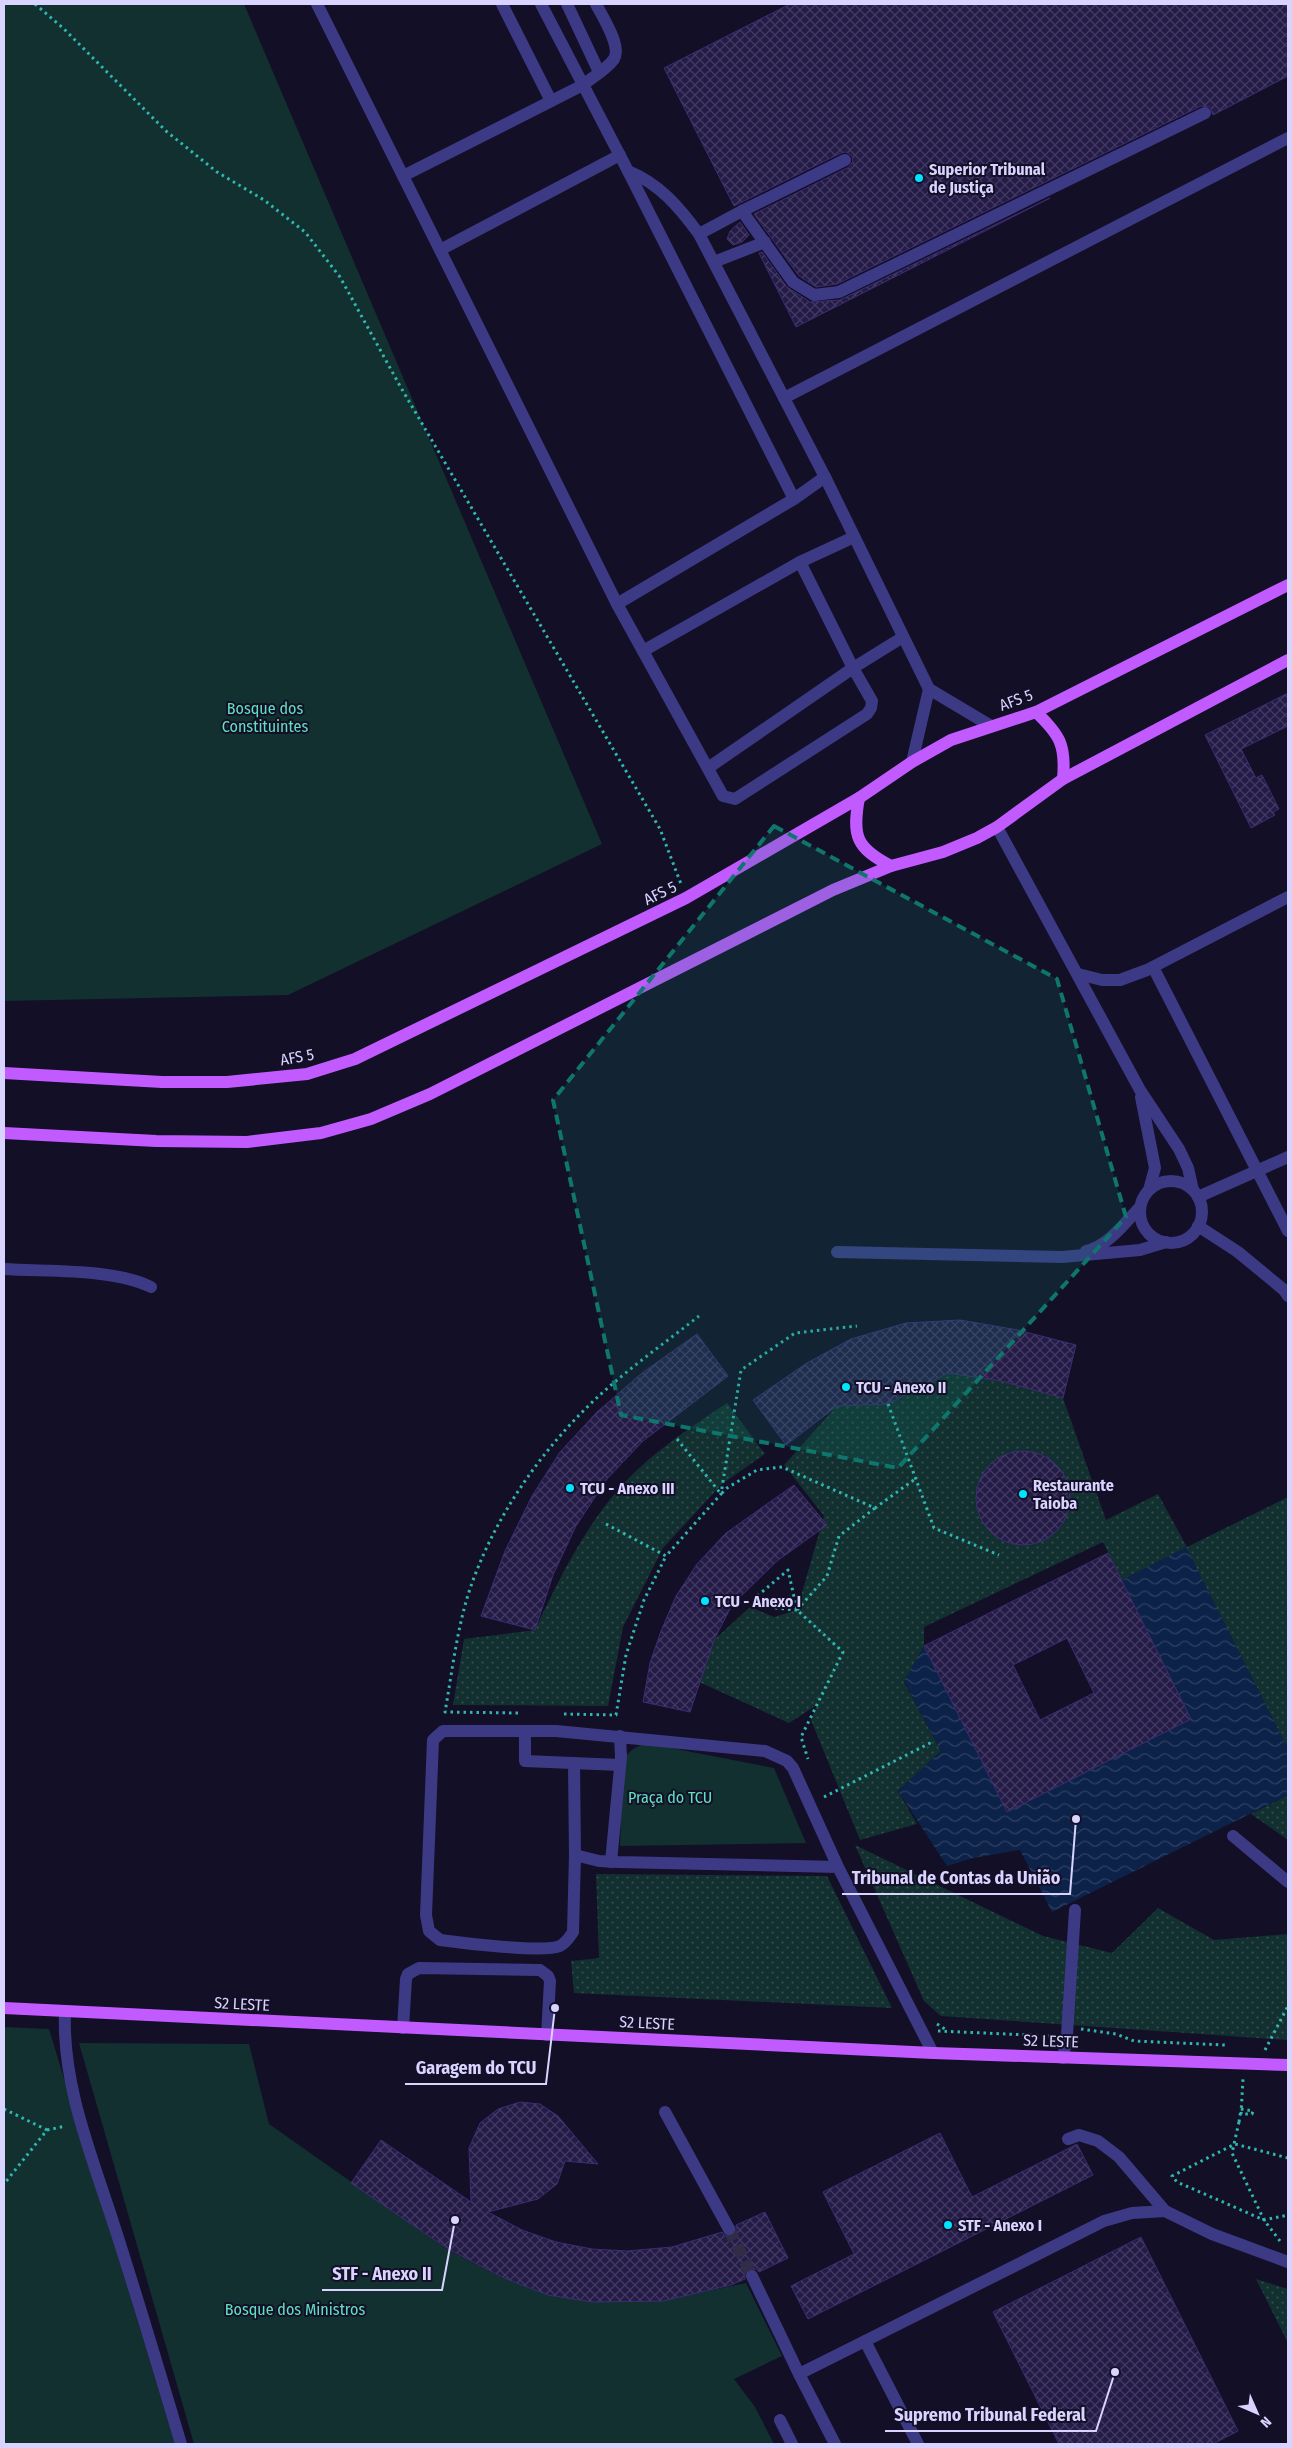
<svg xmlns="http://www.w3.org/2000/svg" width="1292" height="2448" font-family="'Fira Sans Condensed',sans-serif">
  <defs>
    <pattern id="grass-dots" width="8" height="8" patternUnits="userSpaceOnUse" patternTransform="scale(1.25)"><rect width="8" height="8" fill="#12302f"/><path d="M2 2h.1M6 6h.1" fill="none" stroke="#344d4e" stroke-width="1.8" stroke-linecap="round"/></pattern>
    <pattern id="water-waves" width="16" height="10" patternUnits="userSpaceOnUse" patternTransform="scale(1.25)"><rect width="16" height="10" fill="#0c2248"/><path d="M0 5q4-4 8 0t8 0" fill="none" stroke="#2f4163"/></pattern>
    <pattern id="building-cross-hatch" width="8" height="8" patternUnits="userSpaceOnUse" patternTransform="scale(1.25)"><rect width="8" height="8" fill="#241b47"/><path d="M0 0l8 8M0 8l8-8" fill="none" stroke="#433b63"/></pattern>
  </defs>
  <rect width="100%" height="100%" fill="#130f26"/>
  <g fill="url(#grass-dots)">
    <path d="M948,1373L1001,1381L1063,1398L1106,1520L1158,1494L1187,1547L1288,1497V1749L1186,1548L1122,1580L1103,1542L924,1627V1646L904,1682L941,1751L898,1791L917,1824L860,1840L811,1720L817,1705L789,1723L699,1682L714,1640L750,1607L774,1617L797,1610L824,1516L784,1465L837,1406L888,1404Z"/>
    <path d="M727,1403L765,1454L722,1484L663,1548L623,1627L608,1706L453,1705L464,1639L535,1630C561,1574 591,1514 636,1471C664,1444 696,1424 727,1403Z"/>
    <path d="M1288,1795V1840L1251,1814Z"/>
    <path d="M855,1845L1043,1936L1112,1953L1158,1908L1214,1940L1288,1934V2040L941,2016L924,2001Z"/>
    <path d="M596,1874L827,1876L892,2008L574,1993L571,1961L599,1958Z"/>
    <path d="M1256,2279L1288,2289V2343Z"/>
  </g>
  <g fill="#12302f">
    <path d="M4,4H244L602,844L288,995L4,1001Z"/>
    <path d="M645,1743L774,1768L806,1843L620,1846L623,1759L633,1749Z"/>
    <path d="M4,2027L49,2029L175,2444H4Z"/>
    <path d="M79,2043L249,2044L269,2124L448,2250L503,2278L548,2294L660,2301L746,2283L782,2356L734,2379L755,2407L774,2444H194Z"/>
  </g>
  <path fill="url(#water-waves)" d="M1186,1547L1288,1749V1795L1052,1912L1020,1850L973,1858L947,1866L898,1791L941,1751L904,1681L924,1646L1007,1812L1191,1719L1122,1580Z"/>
  <g fill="url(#building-cross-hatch)" stroke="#3b2d73" fill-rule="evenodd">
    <path d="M790,4H1288V76L1213,115L1210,107L1201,106L837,284L816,287L799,276L754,214L849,167L853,161L852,156L846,152L841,153L734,206L664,68Z"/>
    <path d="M1050,198L796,327L759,253L762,252L787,287L810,302L840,300Z"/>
    <path d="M740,222L749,235L742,242L733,245L727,239L730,231Z"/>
    <path d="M1288,693V726L1241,749L1256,778L1262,775L1279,809L1273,812L1275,815L1251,828L1205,735Z"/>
    <path d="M960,1320L1018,1330L1076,1345L1063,1398L1001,1381L948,1373L888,1404L837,1406L786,1445L753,1400L807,1363L851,1339L906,1323Z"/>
    <path d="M697,1334L728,1376L643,1441L607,1479L576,1526L553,1575L535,1630L481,1616L505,1551L532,1496L560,1452L597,1412L642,1373Z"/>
    <circle cx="1023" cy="1498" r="47"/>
    <path d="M794,1485L827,1525L777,1561L732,1605L714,1640L690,1712L643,1702L650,1663L661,1631L676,1596L697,1564L726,1533Z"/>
    <path d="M1108,1553L1191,1719L1007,1812L924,1646ZM1067,1638L1094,1693L1040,1720L1013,1665Z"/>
    <path d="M520,2102L540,2104L558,2116L598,2164L565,2161L557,2184L538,2199L488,2212L522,2230L556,2242L592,2249L627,2251L672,2247L722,2232L725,2236H732L736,2233V2225L765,2212L788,2258L759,2272L756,2269H749L745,2272V2279L731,2285L663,2301L593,2302L548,2295L504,2278L448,2249L351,2183L381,2140L471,2202L469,2148L480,2123L498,2109Z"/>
    <path d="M940,2133L972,2197L1077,2144L1093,2175L808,2319L791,2286L854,2254L823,2192Z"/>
    <path d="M1141,2237L1238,2431L1213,2444H1059L993,2312Z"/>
  </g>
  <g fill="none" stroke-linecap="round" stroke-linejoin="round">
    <path stroke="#312d47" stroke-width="12" stroke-dasharray="12 6" stroke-linecap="butt" d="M729,2229L752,2276"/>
    <g stroke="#2fb8b0" stroke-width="3" stroke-dasharray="2.5 4" stroke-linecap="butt">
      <path d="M35,4L63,28L166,131L217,172L264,200L305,232L340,277L400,386L660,829L681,884"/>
      <path d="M888,1404L934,1528L999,1555"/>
      <path d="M677,1439L721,1494L727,1488L757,1470L782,1467L875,1508L915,1479"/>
      <path d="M606,1524L666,1556L721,1494L741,1370L795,1333L857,1326"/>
      <path d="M797,1610L776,1608L756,1597L788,1570L797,1610L843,1652L801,1737L808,1759"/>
      <path d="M797,1610L827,1576L839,1536L875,1508"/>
      <path d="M518,1713L445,1712C453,1667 458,1618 475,1575C501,1507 547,1443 601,1394C632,1366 666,1342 699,1316"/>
      <path d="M564,1714L616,1715L626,1655L644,1600L666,1556"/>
      <path d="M824,1797L934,1741"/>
      <path d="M937,2024L948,2031"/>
      <path d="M1081,2029L1116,2034L1134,2041L1225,2045"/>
      <path d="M938,2031L1052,2036"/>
      <path d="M1265,2050L1288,2006"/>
      <path d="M4,2109L47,2130L4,2184"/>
      <path d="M1241,2109L1253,2111L1252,2114H1241L1243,2079"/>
      <path d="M1239,2122L1232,2153L1264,2220L1280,2241"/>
      <path d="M47,2130L66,2126"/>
      <path d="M1288,2158L1235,2144L1172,2176L1177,2182L1264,2220L1288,2215"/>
    </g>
    <g stroke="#3d3a85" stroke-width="12">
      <path d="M317,4L617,604L794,499L825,477"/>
      <path d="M502,4L551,101"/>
      <path d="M541,4L628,171L794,499"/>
      <path d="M567,4L599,72"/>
      <path d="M628,171C660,184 679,207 699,234L825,477L929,689L991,726"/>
      <path d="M403,176L583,85C593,77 607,69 614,59C622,46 602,16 596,4"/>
      <path d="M742,211L845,160"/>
      <path d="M699,234L742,211L793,282L814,295L839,292L1205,113"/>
      <path d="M440,250L620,155"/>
      <path d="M714,262L765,242"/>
      <path d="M784,398L1288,138"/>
      <path d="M617,604L723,796L735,799L867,714L871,708L872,701L853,668L800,562L854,537"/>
      <path d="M643,651L800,562"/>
      <path d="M912,762L929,689"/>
      <path d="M708,768L853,668L903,637"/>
      <path d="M997,827L1140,1090L1179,1149L1188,1168L1193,1190"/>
      <path d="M1153,967L1288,1231"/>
      <path d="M1078,974L1102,980H1120L1147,970L1288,897"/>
      <path d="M1141,1097L1155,1168L1149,1190"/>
      <circle cx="1171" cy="1212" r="31"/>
      <path d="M1198,1197L1288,1157"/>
      <path d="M1198,1226L1238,1252L1284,1290L1288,1296"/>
      <path d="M1086,1251C1108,1246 1125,1223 1140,1207"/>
      <path d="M837,1252L1062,1257L1140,1250L1166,1242"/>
      <path d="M4,1269C47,1272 113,1268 151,1287"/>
      <path d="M525,1731V1761L620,1765"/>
      <path d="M574,1763L575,1855"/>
      <path d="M1233,1836L1288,1882"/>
      <path d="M611,1862L621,1757L620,1736"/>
      <path d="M838,1867L618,1862L599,1861L575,1855L573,1932C569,1938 566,1943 560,1946C543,1953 462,1943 440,1940L429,1931L426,1915L433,1740L443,1731H556L765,1751L787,1761L793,1768L838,1867L933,2053"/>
      <path d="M65,2012C62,2084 91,2154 113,2222C137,2296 159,2370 181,2444"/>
      <path d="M403,2028L406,1979L408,1974L419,1968L540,1970L548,1976L550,1981L547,2035"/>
      <path d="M1063,2058L1067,2035L1075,1910"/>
      <path d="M665,2112L729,2229"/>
      <path d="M1068,2139L1079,2135L1098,2141L1119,2157L1165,2211L1212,2234L1288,2262"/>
      <path d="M752,2276L799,2374"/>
      <path d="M780,2420L792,2444"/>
      <path d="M835,2444L799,2374L865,2341"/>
      <path d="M918,2444L865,2341L1104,2221L1132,2213L1165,2211"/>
    </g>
    <g stroke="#c25bff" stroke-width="12">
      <path d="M1036,712C1060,735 1066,745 1063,779"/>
      <path d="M859,798C852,836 856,848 891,866"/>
      <path d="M4,1073L162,1082H227L307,1074L355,1059L686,898L859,798L912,762L951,740L1036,712L1288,585"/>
      <path d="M4,1133L156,1141L247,1142L321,1133L371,1119L430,1094L833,890L891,866L943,852L977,838L997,827L1063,779L1288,660"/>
      <path d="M4,2008L933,2053L1288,2065"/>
    </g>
    <path stroke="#2fb8b0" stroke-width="3" stroke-dasharray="2.5 4" stroke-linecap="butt" d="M1239,2122L1241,2109"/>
  </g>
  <path fill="#0f766e" fill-opacity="0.2" stroke="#0f766e" stroke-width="4" stroke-dasharray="10 6" stroke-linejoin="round" d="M774,826L1057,979L1126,1217L898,1468L621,1415L553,1100Z"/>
  <g fill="#00e5ff" stroke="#130f26" stroke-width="2">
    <circle cx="919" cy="178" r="5"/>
    <circle cx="846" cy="1387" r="5"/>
    <circle cx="570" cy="1488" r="5"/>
    <circle cx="1023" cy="1494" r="5"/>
    <circle cx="705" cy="1601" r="5"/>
    <circle cx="948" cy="2225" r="5"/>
  </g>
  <g text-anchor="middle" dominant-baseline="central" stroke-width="4" stroke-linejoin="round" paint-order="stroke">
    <g font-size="16" font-weight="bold" fill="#d9d4ff" stroke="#130f26" text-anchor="start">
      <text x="929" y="169">Superior Tribunal<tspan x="929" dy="18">de Justiça</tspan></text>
      <text x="856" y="1387">TCU - Anexo II</text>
      <text x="1033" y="1485">Restaurante<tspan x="1033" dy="18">Taioba</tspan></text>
      <text x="580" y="1488">TCU - Anexo III</text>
      <text x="715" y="1601">TCU - Anexo I</text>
      <text x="958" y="2225">STF - Anexo I</text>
    </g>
    <g font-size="16" fill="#d9d4ff" stroke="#130f26">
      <text transform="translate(1016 700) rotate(-20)">AFS 5</text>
      <text transform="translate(660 893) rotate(-26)">AFS 5</text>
      <text transform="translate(297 1057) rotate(-10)">AFS 5</text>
      <text transform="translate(242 2004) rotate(3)">S2 LESTE</text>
      <text transform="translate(647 2023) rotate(3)">S2 LESTE</text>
      <text transform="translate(1051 2041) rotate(2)">S2 LESTE</text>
    </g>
    <g font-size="16" fill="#5fe0c0" stroke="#130f26">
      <text x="265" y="708">Bosque dos<tspan x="265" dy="18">Constituintes</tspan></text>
      <text x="670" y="1797">Praça do TCU</text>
      <text x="295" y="2309">Bosque dos Ministros</text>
    </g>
  </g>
  <path fill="none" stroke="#d9d4ff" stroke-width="2" d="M1076 1819L1070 1894H842M555 2008L546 2084H405M455 2220L442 2290H322M1115 2372L1096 2431H885"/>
  <g fill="#d9d4ff" stroke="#130f26" stroke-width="2">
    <circle cx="1076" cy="1819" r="5"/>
    <circle cx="555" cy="2008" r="5"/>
    <circle cx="455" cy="2220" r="5"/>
    <circle cx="1115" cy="2372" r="5"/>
  </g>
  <g font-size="18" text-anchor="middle" font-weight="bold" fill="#d9d4ff" stroke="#130f26" stroke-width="4" stroke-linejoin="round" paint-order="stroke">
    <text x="956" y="1884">Tribunal de Contas da União</text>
    <text x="476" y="2074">Garagem do TCU</text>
    <text x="382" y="2280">STF - Anexo II</text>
    <text x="990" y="2421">Supremo Tribunal Federal</text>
  </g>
  <rect width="1292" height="2448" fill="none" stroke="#d9d4ff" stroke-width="10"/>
  <g transform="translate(1257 2413) rotate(135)" stroke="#130f26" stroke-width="4" paint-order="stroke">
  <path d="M0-4L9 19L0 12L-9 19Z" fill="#d9d4ff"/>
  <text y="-8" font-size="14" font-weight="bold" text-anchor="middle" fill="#d9d4ff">N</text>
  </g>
</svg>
